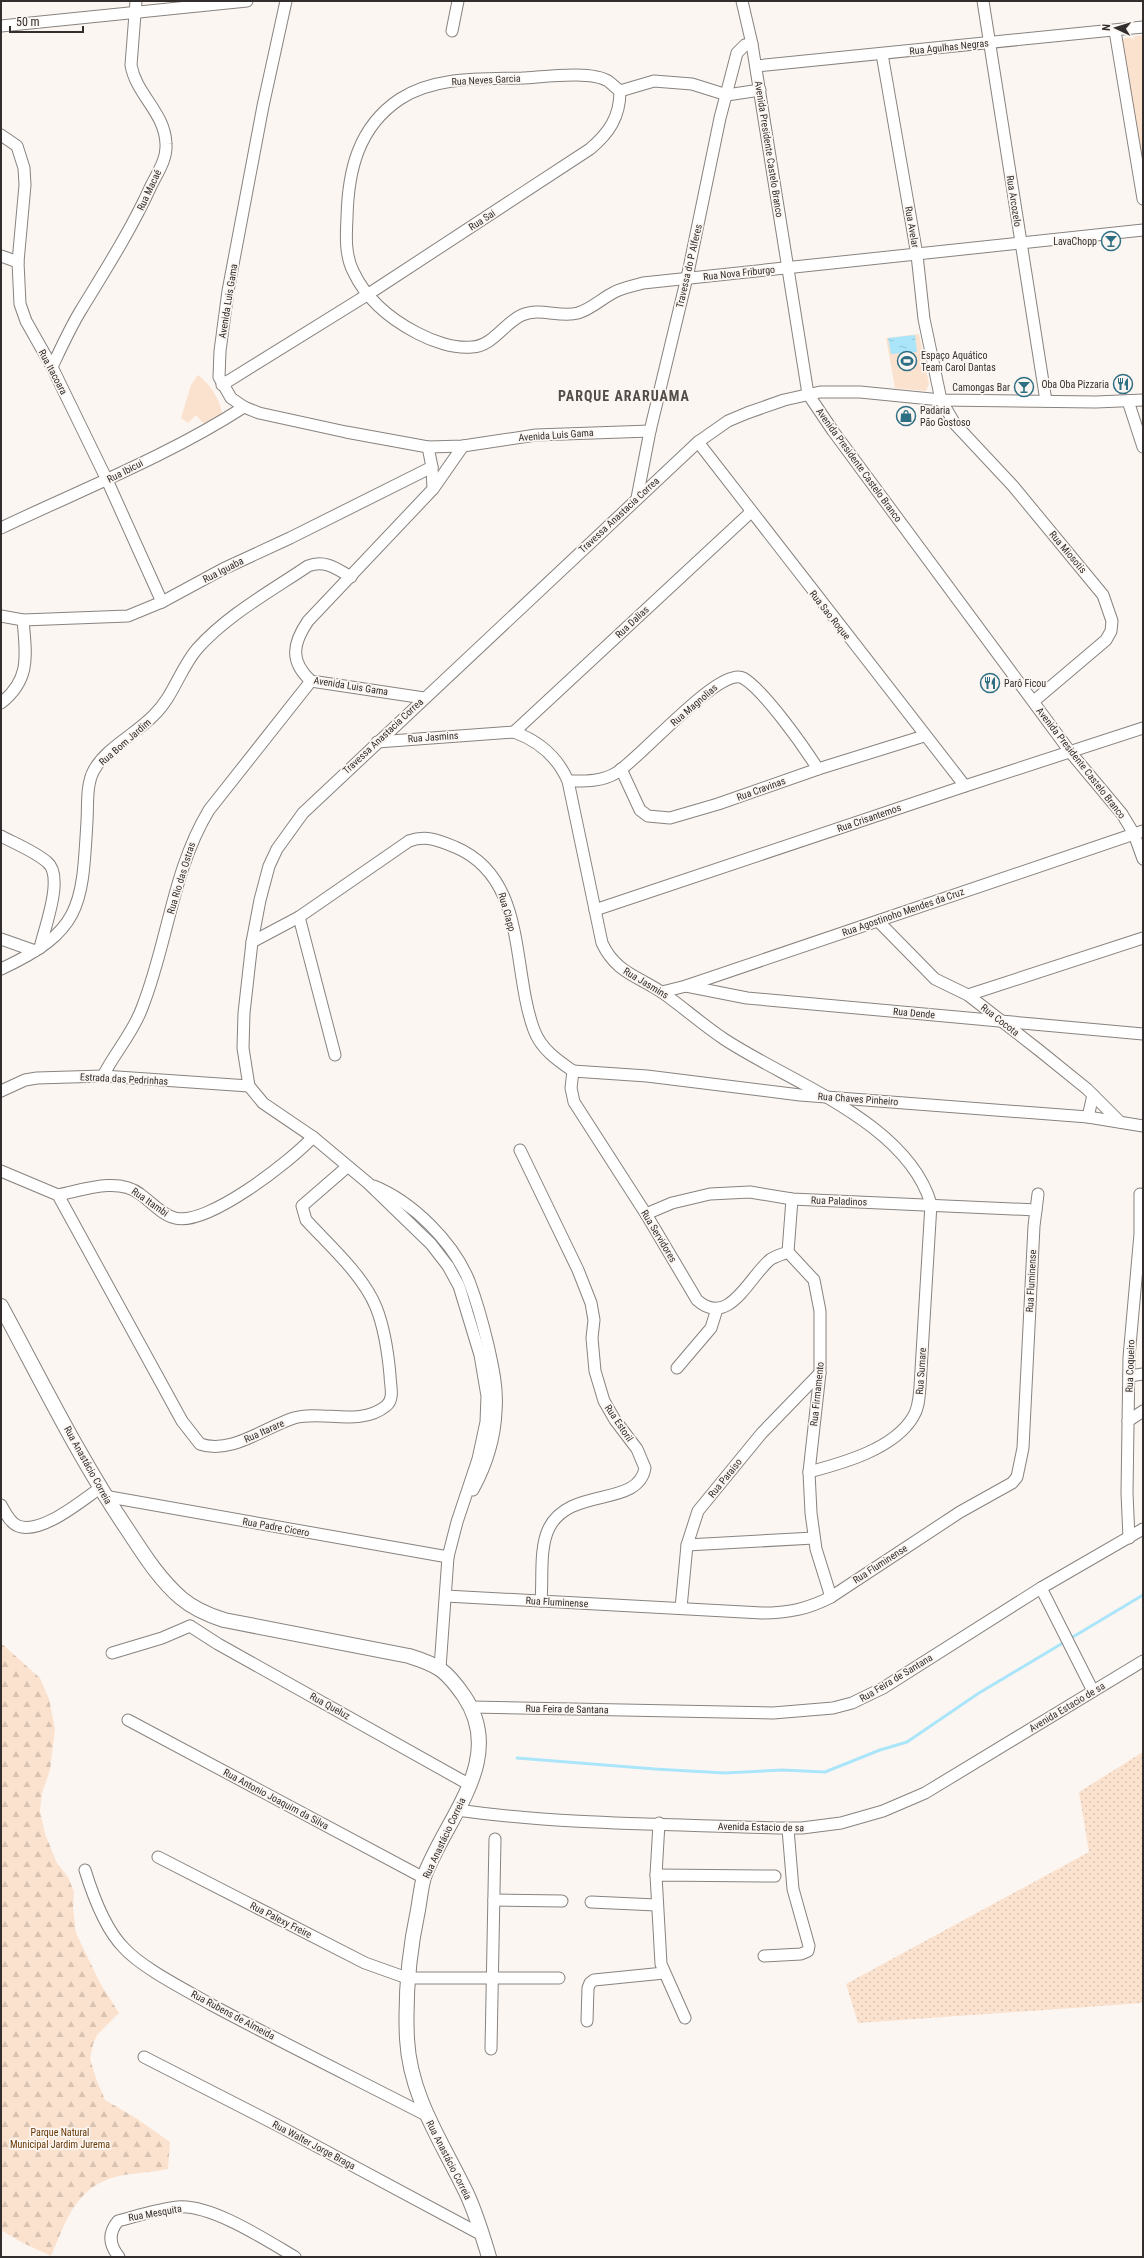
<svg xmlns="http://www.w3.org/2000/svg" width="1144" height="2258" font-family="'Roboto Condensed',sans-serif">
  <defs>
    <pattern id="grass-dots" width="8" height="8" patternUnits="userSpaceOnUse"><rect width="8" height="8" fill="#fbe2ce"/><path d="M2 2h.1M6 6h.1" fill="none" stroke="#d8c2b1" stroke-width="1.8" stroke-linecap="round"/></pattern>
    <pattern id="forest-firs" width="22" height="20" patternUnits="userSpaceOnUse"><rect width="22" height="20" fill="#fbe2ce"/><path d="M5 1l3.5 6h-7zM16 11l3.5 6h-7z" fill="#d8c2b1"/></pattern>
    <pattern id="water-ripples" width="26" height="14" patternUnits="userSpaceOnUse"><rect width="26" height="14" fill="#abe5f9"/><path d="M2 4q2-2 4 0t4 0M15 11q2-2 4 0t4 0" fill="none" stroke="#94c5d6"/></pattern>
  </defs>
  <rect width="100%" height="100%" fill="#fcf6f2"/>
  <path fill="url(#grass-dots)" d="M1143,1752V2003L858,2023L846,1984L1089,1852L1079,1792Z"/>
  <path fill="url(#forest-firs)" d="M1,1643L40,1678L49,1699L55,1729L50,1770L42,1793L40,1811L45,1834L57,1863L68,1877L74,1892L73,1908L76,1933L100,1983L119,2013L97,2035L93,2044L90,2059L97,2081L105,2100L136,2118L170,2142L168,2169C147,2174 121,2172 102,2182C72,2196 63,2229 51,2256L23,2243L1,2230Z"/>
  <g fill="#fbe2ce">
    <path d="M1143,35V174L1121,39Z"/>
    <path d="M919,334L929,384L926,391L895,388L886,338Z"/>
    <path d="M198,375C209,383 220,399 222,413L215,421L207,424L202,422L196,415L188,423L181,418L191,385Z"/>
  </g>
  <path fill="url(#water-ripples)" d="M915,335L917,352L891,354L888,338Z"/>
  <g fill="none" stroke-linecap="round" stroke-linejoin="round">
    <path stroke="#abe5f9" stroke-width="3" d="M517,1758L655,1769L725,1773L782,1770L825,1772L880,1750L907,1742L979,1693L1143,1595"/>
    <g stroke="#88837f" stroke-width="13">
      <g id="minor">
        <path d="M286,1L263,106L228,291L220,351L219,377L231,398L244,407L259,413L346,432L428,447L463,446L536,435L650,431"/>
        <path d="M742,1L752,44L808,394L833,431L1071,753L1122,814L1134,834L1143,859"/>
        <path d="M983,1L1046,401"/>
        <path d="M1,26L247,1"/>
        <path d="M452,31L458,1"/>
        <path d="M1115,31L1143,199"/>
        <path d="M882,54L917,255L924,319L941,400L955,424L1013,486L1103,595L1112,621L1111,631L1106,640L1034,701"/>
        <path d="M756,66L1143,27"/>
        <path d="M620,91C616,88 612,84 608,81C591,70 543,77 522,78C482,79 435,76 400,99C358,127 348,171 347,218C346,235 345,255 353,271C366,299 390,319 417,333C432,341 454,349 472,347C493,346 504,323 522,315C540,307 560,318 578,313C591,309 600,300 611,294C620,288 633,286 643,283L1143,230"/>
        <path d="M1,135L17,146L24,168L25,185L18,262L20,304L26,321L52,367L107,480L162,602"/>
        <path d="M1,256L18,262"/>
        <path d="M52,367C61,348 70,328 81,310C106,269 131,230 151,186C158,172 167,159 166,144C165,112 136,95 131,65L136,1"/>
        <path d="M222,385L367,295L590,149C609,133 620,117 620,91L654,81L692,84L727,95L760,90"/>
        <path d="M1128,401L1143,447"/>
        <path d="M698,442L965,786"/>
        <path d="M433,489L463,446"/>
        <path d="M637,498L650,431L688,273L720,118L737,53L745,45L752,44"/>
        <path d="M1,528C83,489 168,456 244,407"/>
        <path d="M1,616L23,620L128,616L162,602L223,569L290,538L432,467"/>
        <path d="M424,698L311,681C289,661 293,643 308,621L433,489L432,467L428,447"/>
        <path d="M1,703C31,679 26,655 23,620"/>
        <path d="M514,732L751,512"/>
        <path d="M377,742L514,732C539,741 557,756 568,781L602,943C616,973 638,976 663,993C684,1008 703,1025 724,1039C789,1082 907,1122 931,1204L920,1387C919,1397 919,1408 913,1417C894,1449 843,1463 809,1472"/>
        <path d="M621,769L640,810L648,816L670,818L718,804L818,769L924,736"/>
        <path d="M568,781C584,781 601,782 616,773C639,760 720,665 743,678C764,690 804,747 818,769"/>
        <path d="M1,836C16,844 34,851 47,862C65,876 44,929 40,948"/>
        <path d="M595,910L965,786L1143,728"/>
        <path d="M299,917L335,1055"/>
        <path d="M878,921L935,979L968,995L1040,1051L1087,1089L1120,1122"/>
        <path d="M1,939L35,951"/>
        <path d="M252,942L299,917L409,841C426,835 438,840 455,847C528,878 511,968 534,1030C541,1049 557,1060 573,1071"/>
        <path d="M1,969C83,931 82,905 87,821C88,805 86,784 94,770C107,747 136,734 154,715C173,697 180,669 197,649C227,615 271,591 308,566C325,559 337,569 351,577"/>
        <path d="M686,986L747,998L1143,1034"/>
        <path d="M662,992L686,986L1143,831"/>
        <path d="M968,995L1143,938"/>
        <path d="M573,1071L647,1076L800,1095L1088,1117L1143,1126"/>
        <path d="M573,1071L571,1088L574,1102L646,1214L697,1300C729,1329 750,1275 771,1259C776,1256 783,1254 788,1252"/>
        <path d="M103,1076C115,1052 133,1033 142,1008C168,943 172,871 209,810L311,681"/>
        <path d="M1,1091L25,1080L37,1078L103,1076L249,1086"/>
        <path d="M1088,1117L1093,1095"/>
        <path d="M520,1150L578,1270L591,1303L594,1320L592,1338L595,1371L604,1401L615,1420L637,1449L645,1468C638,1508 570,1486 549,1528C539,1548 543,1579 541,1601"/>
        <path d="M1,1171L58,1195L182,1421L200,1444C231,1455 265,1427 294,1418C323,1410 360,1427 386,1406C395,1399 390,1385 390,1375C388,1353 384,1327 376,1307C363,1275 329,1245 306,1220L302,1206L347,1167"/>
        <path d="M374,1186C413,1202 453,1242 469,1281C477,1302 483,1324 488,1345C493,1367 498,1389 496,1411C495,1438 486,1466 473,1490"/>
        <path d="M58,1195C83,1190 118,1177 140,1194C150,1201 162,1215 175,1218C207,1227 292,1160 313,1137"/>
        <path d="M792,1199L788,1252L814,1280L820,1311V1373L809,1472L811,1513L816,1549L831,1597"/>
        <path d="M646,1214L672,1203L710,1194L750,1192L792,1199L1036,1210"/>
        <path d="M677,1368L711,1328L717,1309"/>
        <path d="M1129,1376L1143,1374"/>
        <path d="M1128,1421L1143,1411"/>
        <path d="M104,1496L448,1557"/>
        <path d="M1,1505C5,1512 10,1523 18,1526C41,1535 81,1501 100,1488"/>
        <path d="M1129,1538L1127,1493L1129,1357L1140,1234V1194"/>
        <path d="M687,1545L814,1538"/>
        <path d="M1041,1588L1093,1691"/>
        <path d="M446,1596L762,1613C788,1613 808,1609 831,1597L960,1512L1012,1483L1017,1477L1023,1448L1034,1226L1038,1194"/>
        <path d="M681,1608L687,1545L698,1511L761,1434L820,1373"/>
        <path d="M190,1626L218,1644L470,1785"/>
        <path d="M112,1653L162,1638L190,1626"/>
        <path d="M440,1668L448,1557L457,1522L478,1459L486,1422L487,1396L480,1355L459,1286L448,1266L431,1244L368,1183L313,1137L263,1103L249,1086L243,1048L244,1013L252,942L260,900L269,866L277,849L303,813L698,442L728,421L747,413L784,400L820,392H860L941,400L1096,402L1143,400"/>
        <path d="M471,1707L773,1713L833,1708L852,1703L883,1688L1041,1588L1143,1529"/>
        <path d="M128,1720L424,1878"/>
        <path d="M457,1810C563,1825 671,1824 778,1828H802L841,1823L883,1811L925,1793L1143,1661"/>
        <path d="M158,1857L365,1963L407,1978H559"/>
        <path d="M85,1870C93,1896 105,1929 124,1948C142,1968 186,1990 210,2004C281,2042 354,2078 426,2115"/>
        <path d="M656,1875L659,1823"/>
        <path d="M494,1900L562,1901"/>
        <path d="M591,1902L656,1905"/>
        <path d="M764,1956L801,1954L808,1951L809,1946L793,1889L788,1829"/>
        <path d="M685,2018L661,1964L656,1875L775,1876"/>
        <path d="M587,2021L588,1988L590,1983L594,1980L664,1973"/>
        <path d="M491,2049L495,1839"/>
        <path d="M144,2057L277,2125L482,2235"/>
        <path d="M119,2257C109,2245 108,2233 118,2221C137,2216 158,2209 178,2207C211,2204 266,2240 295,2257"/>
      </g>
    </g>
    <g stroke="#88837f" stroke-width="16">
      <path id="major" d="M1,1306C42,1382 80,1460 129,1532C144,1555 160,1580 181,1598C194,1609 208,1615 224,1620L409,1656C438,1665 446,1670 464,1696C507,1760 446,1817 424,1877C421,1887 420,1899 418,1910C409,1952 405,1996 407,2039C410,2095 440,2139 464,2188C475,2209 482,2234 489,2257"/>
    </g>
    <use href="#minor" stroke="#fff" stroke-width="11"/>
    <use href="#major" stroke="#fff" stroke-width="14"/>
  </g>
  <defs>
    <g id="bar-ring" transform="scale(1)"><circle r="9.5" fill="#fcf6f2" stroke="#2e6f83" stroke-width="1.5"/><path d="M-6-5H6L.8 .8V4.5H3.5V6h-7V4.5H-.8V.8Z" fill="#2e6f83"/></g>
    <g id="stadium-ring" transform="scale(1)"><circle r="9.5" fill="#fcf6f2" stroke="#2e6f83" stroke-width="1.5"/><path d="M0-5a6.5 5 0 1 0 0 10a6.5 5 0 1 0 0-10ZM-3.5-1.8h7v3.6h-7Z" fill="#2e6f83"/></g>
    <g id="restaurant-ring" transform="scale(1)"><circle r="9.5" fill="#fcf6f2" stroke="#2e6f83" stroke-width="1.5"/><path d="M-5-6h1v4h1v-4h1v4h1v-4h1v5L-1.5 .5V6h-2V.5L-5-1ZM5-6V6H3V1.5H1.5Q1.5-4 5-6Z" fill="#2e6f83"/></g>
    <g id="shop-ring" transform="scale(1)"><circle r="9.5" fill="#fcf6f2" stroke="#2e6f83" stroke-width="1.5"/><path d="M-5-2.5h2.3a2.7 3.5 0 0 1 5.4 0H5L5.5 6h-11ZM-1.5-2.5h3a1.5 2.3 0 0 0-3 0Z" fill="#2e6f83"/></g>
  </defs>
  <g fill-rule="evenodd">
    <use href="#bar-ring" x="1111" y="241"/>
    <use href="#stadium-ring" x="907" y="361"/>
    <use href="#restaurant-ring" x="1123" y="384"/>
    <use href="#bar-ring" x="1024" y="387"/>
    <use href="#shop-ring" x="906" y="416"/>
    <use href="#restaurant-ring" x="990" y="683"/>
  </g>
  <g text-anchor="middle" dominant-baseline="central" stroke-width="3.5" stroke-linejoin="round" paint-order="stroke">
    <g font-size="10" fill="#312e2d" stroke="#fcf6f2">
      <text transform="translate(949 47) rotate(-6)">Rua Agulhas Negras</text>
      <text transform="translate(486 80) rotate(-3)">Rua Neves Garcia</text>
      <text transform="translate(769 149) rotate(81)">Avenida Presidente Castelo Branco</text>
      <text transform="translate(149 190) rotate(-65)">Rua Macaé</text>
      <text transform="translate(1014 201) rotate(81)">Rua Arcozelo</text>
      <text transform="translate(482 220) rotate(-33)">Rua Sai</text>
      <text transform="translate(912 227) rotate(80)">Rua Avelar</text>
      <text transform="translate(689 266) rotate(-77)">Travessa do P Alferes</text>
      <text transform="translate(739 273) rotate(-6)">Rua Nova Friburgo</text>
      <text transform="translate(228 301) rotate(-81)">Avenida Luis Gama</text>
      <text transform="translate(53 372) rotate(62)">Rua Itacoara</text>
      <text transform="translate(556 435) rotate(-4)">Avenida Luis Gama</text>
      <text transform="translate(859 465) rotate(54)">Avenida Presidente Castelo Branco</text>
      <text transform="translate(125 471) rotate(-27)">Rua Ibicui</text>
      <text transform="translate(619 515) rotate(-43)">Travessa Anastacia Correa</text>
      <text transform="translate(1068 552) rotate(50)">Rua Miosotis</text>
      <text transform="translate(223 570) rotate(-27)">Rua Iguaba</text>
      <text transform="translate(830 615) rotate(52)">Rua Sao Roque</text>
      <text transform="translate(632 622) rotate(-43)">Rua Dalias</text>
      <text transform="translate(351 686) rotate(9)">Avenida Luis Gama</text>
      <text transform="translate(694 705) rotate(-41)">Rua Magnolias</text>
      <text transform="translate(383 736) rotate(-43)">Travessa Anastacia Correa</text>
      <text transform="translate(433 737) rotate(-4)">Rua Jasmins</text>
      <text transform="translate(125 742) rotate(-41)">Rua Bom Jardim</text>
      <text transform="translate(1081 763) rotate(52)">Avenida Presidente Castelo Branco</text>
      <text transform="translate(761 789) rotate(-20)">Rua Cravinas</text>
      <text transform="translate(869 818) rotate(-19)">Rua Crisantemos</text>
      <text transform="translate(181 878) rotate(-73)">Rua Rio das Ostras</text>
      <text transform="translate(507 912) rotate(74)">Rua Clapp</text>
      <text transform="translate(903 912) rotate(-19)">Rua Agostinoho Mendes da Cruz</text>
      <text transform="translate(646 983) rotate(31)">Rua Jasmins</text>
      <text transform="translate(914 1013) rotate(5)">Rua Dende</text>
      <text transform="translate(1000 1020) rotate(38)">Rua Cocota</text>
      <text transform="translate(124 1079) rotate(3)">Estrada das Pedrinhas</text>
      <text transform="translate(858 1099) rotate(4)">Rua Chaves Pinheiro</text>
      <text transform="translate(839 1201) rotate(2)">Rua Paladinos</text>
      <text transform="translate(150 1202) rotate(35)">Rua Itambi</text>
      <text transform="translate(659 1236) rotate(59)">Rua Servidores</text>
      <text transform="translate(1031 1281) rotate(-87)">Rua Fluminense</text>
      <text transform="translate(1130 1366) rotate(-88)">Rua Coqueiro</text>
      <text transform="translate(921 1371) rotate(-86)">Rua Sumare</text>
      <text transform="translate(817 1394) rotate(-84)">Rua Firmamento</text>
      <text transform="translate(619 1423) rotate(56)">Rua Estoril</text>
      <text transform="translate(264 1431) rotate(-24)">Rua Itarare</text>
      <text transform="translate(88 1465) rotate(61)">Rua Anastácio Correia</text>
      <text transform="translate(725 1478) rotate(-51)">Rua Paraiso</text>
      <text transform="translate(276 1527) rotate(10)">Rua Padre Cicero</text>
      <text transform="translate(880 1564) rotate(-33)">Rua Fluminense</text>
      <text transform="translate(557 1602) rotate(3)">Rua Fluminense</text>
      <text transform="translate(896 1678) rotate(-31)">Rua Feira de Santana</text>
      <text transform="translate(330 1706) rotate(29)">Rua Queluz</text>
      <text transform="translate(1067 1707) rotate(-31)">Avenida Estacio de sa</text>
      <text transform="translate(567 1709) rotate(1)">Rua Feira de Santana</text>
      <text transform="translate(276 1799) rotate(28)">Rua Antonio Joaquim da Silva</text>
      <text transform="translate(761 1827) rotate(1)">Avenida Estacio de sa</text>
      <text transform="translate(444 1838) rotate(-65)">Rua Anastácio Correia</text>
      <text transform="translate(281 1920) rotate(27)">Rua Palexy Freire</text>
      <text transform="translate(233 2015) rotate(28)">Rua Rubens de Almeida</text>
      <text transform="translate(314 2145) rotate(28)">Rua Walter Jorge Braga</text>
      <text transform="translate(449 2160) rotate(63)">Rua Anastácio Correia</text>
      <text transform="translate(155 2213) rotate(-10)">Rua Mesquita</text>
    </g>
    <g font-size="10" fill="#312e2d" stroke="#fcf6f2" text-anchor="end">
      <text x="1097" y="241">LavaChopp</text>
      <text x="921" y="355" text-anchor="start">Espaço Aquático<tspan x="921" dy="12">Team Carol Dantas</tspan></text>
      <text x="1109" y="384">Oba Oba Pizzaria</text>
      <text x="1010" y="387">Camongas Bar</text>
      <text x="920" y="410" text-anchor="start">Padaria<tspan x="920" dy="12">Pão Gostoso</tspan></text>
      <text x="1004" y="683" text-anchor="start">Parô Ficou</text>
    </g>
    <g font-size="10" fill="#663703" stroke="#fcf6f2">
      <text x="60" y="2132">Parque Natural<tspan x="60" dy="12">Municipal Jardim Jurema</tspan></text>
    </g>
    <g font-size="14" font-weight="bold" letter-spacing="1" fill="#524d4a" stroke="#fcf6f2">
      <text x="624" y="396">PARQUE ARARUAMA</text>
    </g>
  </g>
  <rect width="1144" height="2258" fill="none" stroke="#312e2d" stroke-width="4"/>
  <g transform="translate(1116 28) rotate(274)" stroke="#fcf6f2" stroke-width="3" paint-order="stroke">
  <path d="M0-3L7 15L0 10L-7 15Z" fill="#312e2d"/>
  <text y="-6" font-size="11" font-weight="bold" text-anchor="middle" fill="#312e2d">N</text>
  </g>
  <path d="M10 26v6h73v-6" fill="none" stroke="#312e2d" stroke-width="2"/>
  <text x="16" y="26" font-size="12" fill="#312e2d" stroke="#fcf6f2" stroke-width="3" paint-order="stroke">50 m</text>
</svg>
